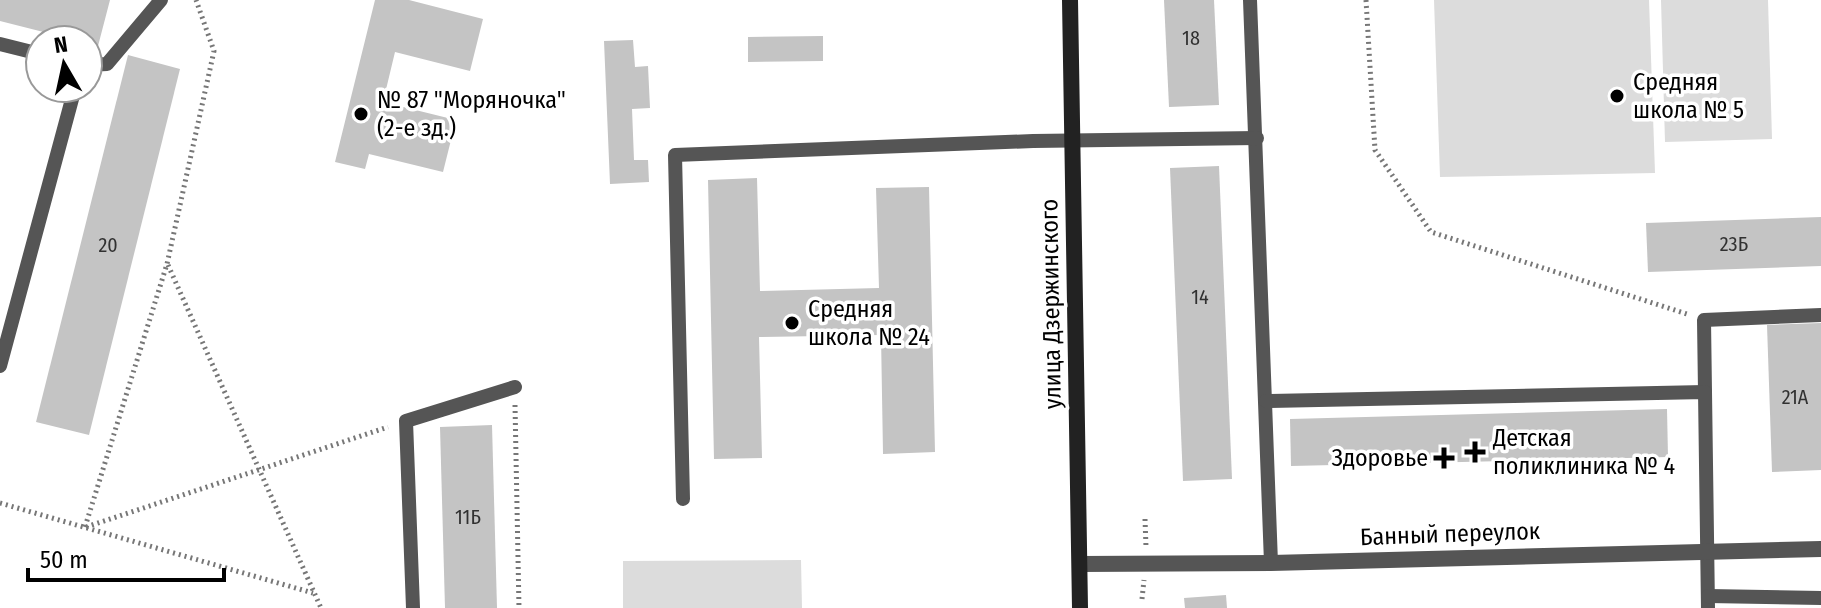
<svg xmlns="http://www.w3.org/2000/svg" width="1821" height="608" font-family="'Fira Sans Condensed',sans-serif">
  <rect width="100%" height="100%" fill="#fff"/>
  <g fill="#dcdcdc">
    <path d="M1434,0H1649L1655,173L1440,177Z"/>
    <path d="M1661,0H1768L1772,139L1665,142Z"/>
    <path d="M801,560L802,608H623V561Z"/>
  </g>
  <g fill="#c4c4c4">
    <path d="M0,0H110L98,46L88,43V40H75L0,21Z"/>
    <path d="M375,0H409L483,19L470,71L395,52L383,102L456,120L443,172L369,154L365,169L335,162Z"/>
    <path d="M1164,0H1214L1219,105L1169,107Z"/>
    <path d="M823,36V61L748,62V37Z"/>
    <path d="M633,40L635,67L648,66L650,108L632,109L634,160H648L649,182L610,184L604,41Z"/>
    <path d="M128,55L180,69L89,435L36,422Z"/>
    <path d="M1219,166L1232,479L1183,481L1170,168Z"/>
    <path d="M757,178L760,291L879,288L876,188L929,187L935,452L883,454L881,335L759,337L762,458L714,459L708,180Z"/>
    <path d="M1821,217V266L1648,272L1646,223Z"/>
    <path d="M1821,323V470L1772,472L1767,325Z"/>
    <path d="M1667,409L1668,457L1291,466L1290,419Z"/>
    <path d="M492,425L497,608H445L440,427Z"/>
    <path d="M1226,595L1227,608H1185L1184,598Z"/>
  </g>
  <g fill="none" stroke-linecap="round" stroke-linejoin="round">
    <g stroke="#777" stroke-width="5" stroke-dasharray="2 4" stroke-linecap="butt">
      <path d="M1366,0L1375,150L1431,232L1687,314"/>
      <path d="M168,265L321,608"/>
      <path d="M515,405L519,608"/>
      <path d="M0,503L313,593"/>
      <path d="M1145,519L1146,547"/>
      <path d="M85,527L167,264L214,51L196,0"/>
      <path d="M86,527L388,427"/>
      <path d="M1142,599L1144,580"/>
    </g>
    <g stroke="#555" stroke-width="14">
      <path d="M1250,0L1271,563"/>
      <path d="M0,44L40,54"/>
      <path d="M88,65L107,64L161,0"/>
      <path d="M0,366L75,88"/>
      <path d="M1705,392L1704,320L1821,315"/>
      <path d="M1266,401L1705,392L1708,608"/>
      <path d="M683,499L675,155L1033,141L1257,138"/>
      <path d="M1708,596L1821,598"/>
      <path d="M413,608L406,421L515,387"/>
    </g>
    <path stroke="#555" stroke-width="16" d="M1080,564L1271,563L1821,549"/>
    <path stroke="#222" stroke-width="16" d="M1070,0L1080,608"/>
  </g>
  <g fill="#000" stroke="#fff" stroke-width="3">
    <circle cx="1617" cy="96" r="8"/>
    <circle cx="361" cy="114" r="8"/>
    <circle cx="792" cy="323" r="8"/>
    <path d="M1471 440h8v8h8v8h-8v8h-8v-8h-8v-8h8z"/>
    <path d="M1440 446h8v8h8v8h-8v8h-8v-8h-8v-8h8z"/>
  </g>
  <g text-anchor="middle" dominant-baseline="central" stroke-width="7" stroke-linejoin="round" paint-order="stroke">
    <g font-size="20" fill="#313131">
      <text x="1191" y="38">18</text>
      <text x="1734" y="244">23Б</text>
      <text x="108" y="245">20</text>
      <text x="1200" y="297">14</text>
      <text x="1795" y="397">21А</text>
      <text x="468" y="517">11Б</text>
    </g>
    <g font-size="24" fill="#000" stroke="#fff" text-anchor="start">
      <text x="1633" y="82">Средняя<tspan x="1633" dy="28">школа № 5</tspan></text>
      <text x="377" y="100">№ 87 "Моряночка"<tspan x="377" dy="28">(2-е зд.)</tspan></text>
      <text x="808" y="309">Средняя<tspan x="808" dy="28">школа № 24</tspan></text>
      <text x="1493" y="438">Детская<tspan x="1493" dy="28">поликлиника № 4</tspan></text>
      <text x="1428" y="458" text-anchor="end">Здоровье</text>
    </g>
    <g font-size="24" fill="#000" stroke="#fff">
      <text transform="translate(1051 304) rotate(-91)">улица Дзержинского</text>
      <text transform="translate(1450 534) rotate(-2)">Банный переулок</text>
    </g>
  </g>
  <g transform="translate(64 64) rotate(351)"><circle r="38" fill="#ffffff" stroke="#999999" stroke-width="2"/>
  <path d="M0-6L14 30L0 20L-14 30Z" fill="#000000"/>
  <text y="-12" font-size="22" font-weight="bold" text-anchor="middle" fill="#000000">N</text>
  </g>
  <path d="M28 568v12h196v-12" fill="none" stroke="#000000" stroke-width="4"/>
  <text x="40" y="568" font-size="24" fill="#000000" stroke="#ffffff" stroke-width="6" paint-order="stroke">50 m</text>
</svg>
